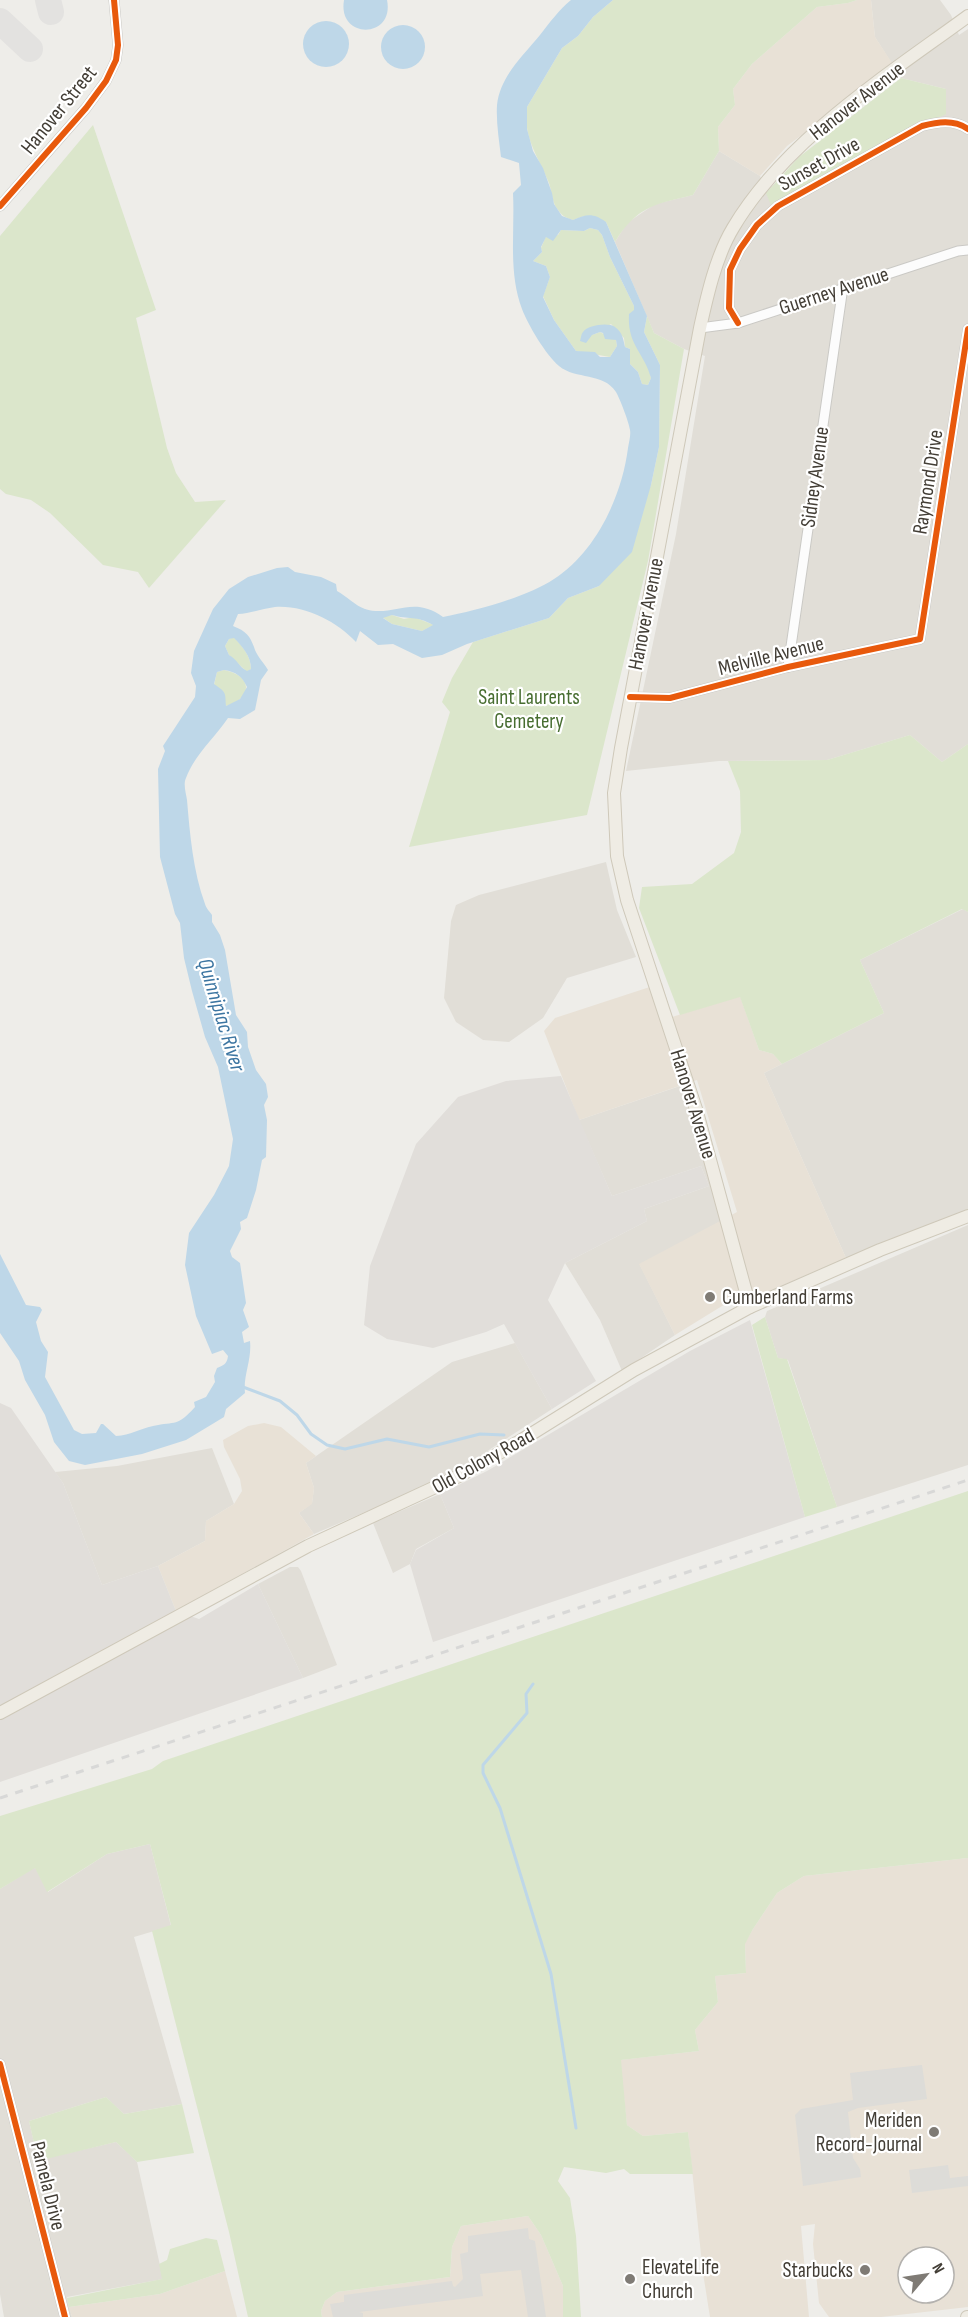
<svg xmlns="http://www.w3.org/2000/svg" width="968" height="2317" font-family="'Sofia Sans Condensed',sans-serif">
  <rect width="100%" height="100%" fill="#eeede9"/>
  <g fill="#e1ded7">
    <path d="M871,0H940L951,15L959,35L968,29V744L942,762L910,735L827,760L719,761L626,771L676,534L705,356L684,349L654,333L615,242L627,223L655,204L693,195L719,151L760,176L772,205L946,89L901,78L875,37Z"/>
    <path d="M606,862L617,910L636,957L567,978L543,1018L509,1042L483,1040L456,1022L444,998L451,921L456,905L479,895Z"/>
    <path d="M963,909L968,912V1211L846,1258L764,1073L884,1013L860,960Z"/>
    <path d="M683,1085L723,1220L640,1265L675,1335L622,1371L600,1320L565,1263L647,1221L644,1209L709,1186L701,1166L612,1196L579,1120Z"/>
    <path d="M968,1225V1465L837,1507L788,1360L778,1358L765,1317L767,1311Z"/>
    <path d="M515,1343L552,1409L449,1476L314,1534L299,1513L312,1503L314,1488L306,1463L452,1362Z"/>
    <path d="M212,1448L234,1504L206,1521L205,1541L158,1566L102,1585L63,1483L55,1472L117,1466Z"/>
    <path d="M440,1494L454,1528L416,1549L410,1564L393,1573L373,1523Z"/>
    <path d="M290,1567H298L301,1571L337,1665L303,1678L258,1584Z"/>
    <path d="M150,1844L171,1926L134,1937L182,2104L124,2114L106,2097L29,2121L38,2160L116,2142L137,2162L163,2279L67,2297L72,2317H4L0,2294V1889L35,1867L48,1892L107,1854Z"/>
  </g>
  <g fill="#e8e1d6" fill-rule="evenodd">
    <path d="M857,0H871L875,37L894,66L787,146L760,176L719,151L718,127L735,105L733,89L752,64L817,7L848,3Z"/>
    <path d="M662,983L672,1017L740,996L759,1050L773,1054L782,1064L764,1073L846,1258L767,1292L735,1298L675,1335L639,1264L737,1212L697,1080L579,1120L544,1031L555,1018Z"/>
    <path d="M264,1423L281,1427L316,1456L306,1463L314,1488L312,1504L299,1513L314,1534L176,1611L158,1566L205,1541L206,1521L234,1504L242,1491L240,1479L224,1447L223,1440L248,1426Z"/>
    <path d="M968,1858V2307L881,2317H829L819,2303L813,2244L815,2224L801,2226L809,2317H710L703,2273L688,2132L643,2136L627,2125L620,2060L699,2051L695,2030L718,2002L715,1976L746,1973L745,1943L753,1929L777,1893L804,1876ZM908,2257H944V2293H908Z"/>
    <path d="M528,2216L541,2235L563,2286V2317H322L321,2311L325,2301L337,2292L450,2277L452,2247L461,2226Z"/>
    <path d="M225,2271L237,2317H72L69,2307L160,2294Z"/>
  </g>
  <g fill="#e1deda">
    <path d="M561,1076L612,1196L701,1166L709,1186L644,1209L647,1221L565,1263L548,1300L596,1381L552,1409L504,1324L486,1332L433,1348L387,1339L364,1325L370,1266L416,1144L458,1097L506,1081Z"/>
    <path d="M750,1320L805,1517L433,1642L410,1564L416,1550L454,1528L440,1494L487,1471L690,1351Z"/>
    <path d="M0,1403L11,1408L63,1483L102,1585L158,1566L176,1611L199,1619L258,1584L303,1678L0,1782Z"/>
  </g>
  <g fill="#dbe6cb">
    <path d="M613,0H857L848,3L817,7L752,64L733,89L735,105L718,127L719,151L693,195C655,204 636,207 615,242L606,222L584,216L573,220C566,218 562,216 558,210C552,203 552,192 549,183C539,158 522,136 527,107L562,48L578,36L593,17Z"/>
    <path d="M901,78L946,89V114L771,205L766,193L799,157Z"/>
    <path d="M93,125L156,310L136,318L167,448L176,473L195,502L226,500L149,588L138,572L103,565L50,513L31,500L6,494L0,489V236Z"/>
    <path d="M590,228L598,230L602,235L610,257L634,306L651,378L648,385L642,384L638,372L630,364V349L625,347L624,338L611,324L592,335L600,332L616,340L617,346L610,357L576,351L554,320L543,296L550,277L546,266L533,261L542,252L541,248L546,236L558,235L561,230L584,231Z"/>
    <path d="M647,316L654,333L684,349L648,561L587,815L409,847L450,712L442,702L452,678L473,642L549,618L568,598L599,586L651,485L659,447L660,365L644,332Z"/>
    <path d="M392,615L404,619L414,617L434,625L422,631L392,624L382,617Z"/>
    <path d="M234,637C242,646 251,656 251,669L247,672L229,655L225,646L229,639Z"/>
    <path d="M224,670C252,675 254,698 226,706L214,685L217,672Z"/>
    <path d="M910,735L942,762L968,744V912L962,909L860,960L884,1013L782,1064L773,1054L759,1050L740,997L680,1015L639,908L642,887L692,884L734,853L741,832L740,791L728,761L827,760Z"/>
    <path d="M765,1317L778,1358L787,1359L837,1507L805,1517L752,1325Z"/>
    <path d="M968,1491V1858L804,1876L777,1893L753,1929L745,1944L746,1973L715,1976L718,2002L695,2030L699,2051L621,2060L627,2125L643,2136L688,2132L693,2174H630L624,2169L606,2173L564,2167L558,2181L570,2198L576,2236L581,2317H563V2286L541,2235L528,2216L461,2226L452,2247L450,2277L337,2292L325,2301L321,2311L322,2317H248L229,2232L152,1931L171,1925L150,1844L107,1854L47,1892L35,1868L0,1889V1816L152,1769L163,1761Z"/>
    <path d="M106,2097L124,2114L182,2104L194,2153L137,2162L116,2142L38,2161L29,2121Z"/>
    <path d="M206,2238L217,2240L225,2271L160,2294L69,2307L67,2298L162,2279L159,2264L167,2260L170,2249Z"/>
  </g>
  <g fill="#dddcd8">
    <path d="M922,2065L927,2099L858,2108L848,2112L853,2158L860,2169L861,2177L803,2186L795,2115L801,2109L853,2100L850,2073Z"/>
    <path d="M948,2165L950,2178L968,2176V2186L912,2193L909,2170Z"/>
    <path d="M528,2228L529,2239L535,2241L546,2317H528L521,2270L480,2274L483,2296L359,2312L363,2313V2317H333L330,2304L344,2302V2295L452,2281L453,2286L455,2287L463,2279L460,2254L468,2252V2236Z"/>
  </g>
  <g fill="#bed7e8" fill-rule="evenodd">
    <path d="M344,0H387C395,39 337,40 344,0Z"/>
    <path d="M571,0H613L593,17L578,36L562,48L527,107V129L533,151L543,168L552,193L554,204L562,216L573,220C587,214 593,213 606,222L647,316L644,332L660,365L659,447L651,485L632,552L599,586L568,598L549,618L467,644L442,655L422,658L393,644L378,645L360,631L356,642C336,621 305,605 275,607C261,609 249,614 238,614L233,626C246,631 250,636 254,647C256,655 264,663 268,670L261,680L255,710L240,719L228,718C214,739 195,754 186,778C183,784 186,793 187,800C190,835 193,871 205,904C206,908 210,912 212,915V922L220,935L225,950L236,1015L247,1032L248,1047L256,1070L266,1084L268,1097L264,1105L267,1120L266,1157L262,1160L256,1190L247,1218L240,1222L241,1229L230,1251L232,1257L240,1263L246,1303L243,1310L249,1327L242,1332L244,1343L250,1341C252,1360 243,1375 245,1393L226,1409L224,1417L186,1440L142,1454L85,1465L69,1461L54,1442L45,1415L25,1380L19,1361L0,1333V1254L26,1305L40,1307L42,1310L36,1322L41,1341L48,1352L45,1377L74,1430L82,1434L96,1433L101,1424H103L116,1436C131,1435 139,1429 153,1426C176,1421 177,1427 195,1407L194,1402L206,1397L215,1382L214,1376L217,1368C224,1365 227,1364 228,1356L223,1350L212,1354L196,1316L185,1265L189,1233L214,1195L229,1166L233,1139L218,1067L205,1037L192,991L184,958L180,923L175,914L160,857L158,769L165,751L163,746L195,697L196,686L191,673L194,651L213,609L229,589L248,577L277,568L288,567L295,572L321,577L336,584L337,591C346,596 356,606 365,609C393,618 412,594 443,617C475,611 527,597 554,579C596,552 622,496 628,448C629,442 631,435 630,430C629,422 620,399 616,392C603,372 576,380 559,366C546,355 528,325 522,309C508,272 515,232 513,193L521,185L519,163L501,157C499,140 496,122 497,105C500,76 523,56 540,35C550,22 559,10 571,0ZM590,228L598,230L602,235L610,257L634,306V310L629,314C627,345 644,352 651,378L648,385L642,384L638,372L630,364V349L625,347C623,339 623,333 615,327C608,322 588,325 583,332C581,334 581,338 580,341L586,343L592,335L600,332L603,333L605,339L616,340L617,346L610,357H600L595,352L576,351L554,320L543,297L550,277L546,266L533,261L542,252L541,247L546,237L553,241L561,230L584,231ZM392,615C409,620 416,615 433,625L422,631L392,624L383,618ZM234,638C242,646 251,656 251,669L247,671C239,667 237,659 229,655L225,646L229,639ZM224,670C236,672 242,676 247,687L240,699L226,706C225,692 227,693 214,684L217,672Z"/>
    <circle cx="326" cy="44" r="23"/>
    <circle cx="403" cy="47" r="22"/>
  </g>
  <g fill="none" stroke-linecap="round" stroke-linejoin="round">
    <g stroke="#bed7e8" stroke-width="3">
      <path d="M243,1387L280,1401L297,1415L311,1434L327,1445L345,1449L387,1439L429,1447L480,1434L504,1435"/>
      <path d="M533,1684L526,1694L527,1713L483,1765V1773L500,1808L551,1974L576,2128"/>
    </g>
    <g stroke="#e3e2e0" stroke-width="26">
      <path d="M48,0L51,12"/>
      <path d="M0,21L30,49"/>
    </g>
    <g stroke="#cac9c5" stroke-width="11">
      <g id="minor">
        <path d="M0,206L86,108L106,81L116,60L118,45L114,0"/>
        <path d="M738,323L729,308L730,270L740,249L757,225L778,206L922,126C937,122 954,119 968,129"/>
        <path d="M700,328L738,323L958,251L968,250"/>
        <path d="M788,667L843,287"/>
        <path d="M630,697L670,698L788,667L920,639L968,329"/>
        <path d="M0,2064L65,2317"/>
      </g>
    </g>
    <g stroke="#cec8b9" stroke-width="14">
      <g id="major">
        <path d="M750,1307L697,1112L627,900L617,856L614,793L621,748L700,328C707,296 716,256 733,228C785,140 886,76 968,16"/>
        <path d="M0,1713L308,1546L459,1476L520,1441L634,1370L750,1307L880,1250L968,1216"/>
        <path d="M967,2317H968"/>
      </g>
    </g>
    <use href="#minor" stroke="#fcfcfc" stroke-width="9"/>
    <use href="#major" stroke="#efece4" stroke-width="12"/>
    <path stroke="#d8d8d7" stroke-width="3" stroke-dasharray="8 8" stroke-linecap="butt" d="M0,1798L968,1480"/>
    <g stroke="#fff" stroke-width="10">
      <g id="cycleway">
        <path d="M0,206L86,108L106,81L116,60L118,45L114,0"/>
        <path d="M738,323L729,308L730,270L740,249L757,225L778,206L922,126C937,122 954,119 968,129"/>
        <path d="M630,697L670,698L788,667L920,639L968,329"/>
        <path d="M0,2064L65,2317"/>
      </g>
    </g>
    <use href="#cycleway" stroke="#e8590c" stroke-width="6"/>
  </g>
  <g fill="#7f7b75" stroke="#fff" stroke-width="2">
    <circle cx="710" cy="1297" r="6"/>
    <circle cx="934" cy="2132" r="6"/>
    <circle cx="865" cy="2270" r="6"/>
    <circle cx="630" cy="2279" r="6"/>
  </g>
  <g text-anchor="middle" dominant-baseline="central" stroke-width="4.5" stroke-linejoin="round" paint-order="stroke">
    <g font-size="21" fill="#433e36" stroke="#fff">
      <text transform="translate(857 101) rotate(-38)">Hanover Avenue</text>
      <text transform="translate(59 110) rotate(-51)">Hanover Street</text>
      <text transform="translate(819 164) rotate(-29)">Sunset Drive</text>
      <text transform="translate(834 291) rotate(-18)">Guerney Avenue</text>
      <text transform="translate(815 477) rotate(-82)">Sidney Avenue</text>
      <text transform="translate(928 482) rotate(-81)">Raymond Drive</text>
      <text transform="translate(646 614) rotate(-79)">Hanover Avenue</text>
      <text transform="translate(771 656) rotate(-14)">Melville Avenue</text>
      <text transform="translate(693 1104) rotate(73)">Hanover Avenue</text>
      <text transform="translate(483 1461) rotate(-29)">Old Colony Road</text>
      <text transform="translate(48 2186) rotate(76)">Pamela Drive</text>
    </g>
    <g font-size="21" fill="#476d30" stroke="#fff">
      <text x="529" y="697">Saint Laurents<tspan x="529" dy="24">Cemetery</tspan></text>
    </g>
    <g font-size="21" fill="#433e36" stroke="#fff" text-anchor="start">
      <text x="722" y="1297">Cumberland Farms</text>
      <text x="922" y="2120" text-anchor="end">Meriden<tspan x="922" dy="24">Record-Journal</tspan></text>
      <text x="642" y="2267">ElevateLife<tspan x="642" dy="24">Church</tspan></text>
      <text x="853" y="2270" text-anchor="end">Starbucks</text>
    </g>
    <g font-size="22" font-style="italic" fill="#3c75a1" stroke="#fff">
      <text transform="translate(221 1015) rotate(73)">Quinnipiac River</text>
    </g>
  </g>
  <g transform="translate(926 2275) rotate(61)"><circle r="28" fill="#ffffff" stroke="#b4b2af" stroke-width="1.5"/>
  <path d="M0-4.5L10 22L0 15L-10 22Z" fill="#7f7b75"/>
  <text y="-9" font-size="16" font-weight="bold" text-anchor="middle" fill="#433e36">N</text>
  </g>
</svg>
